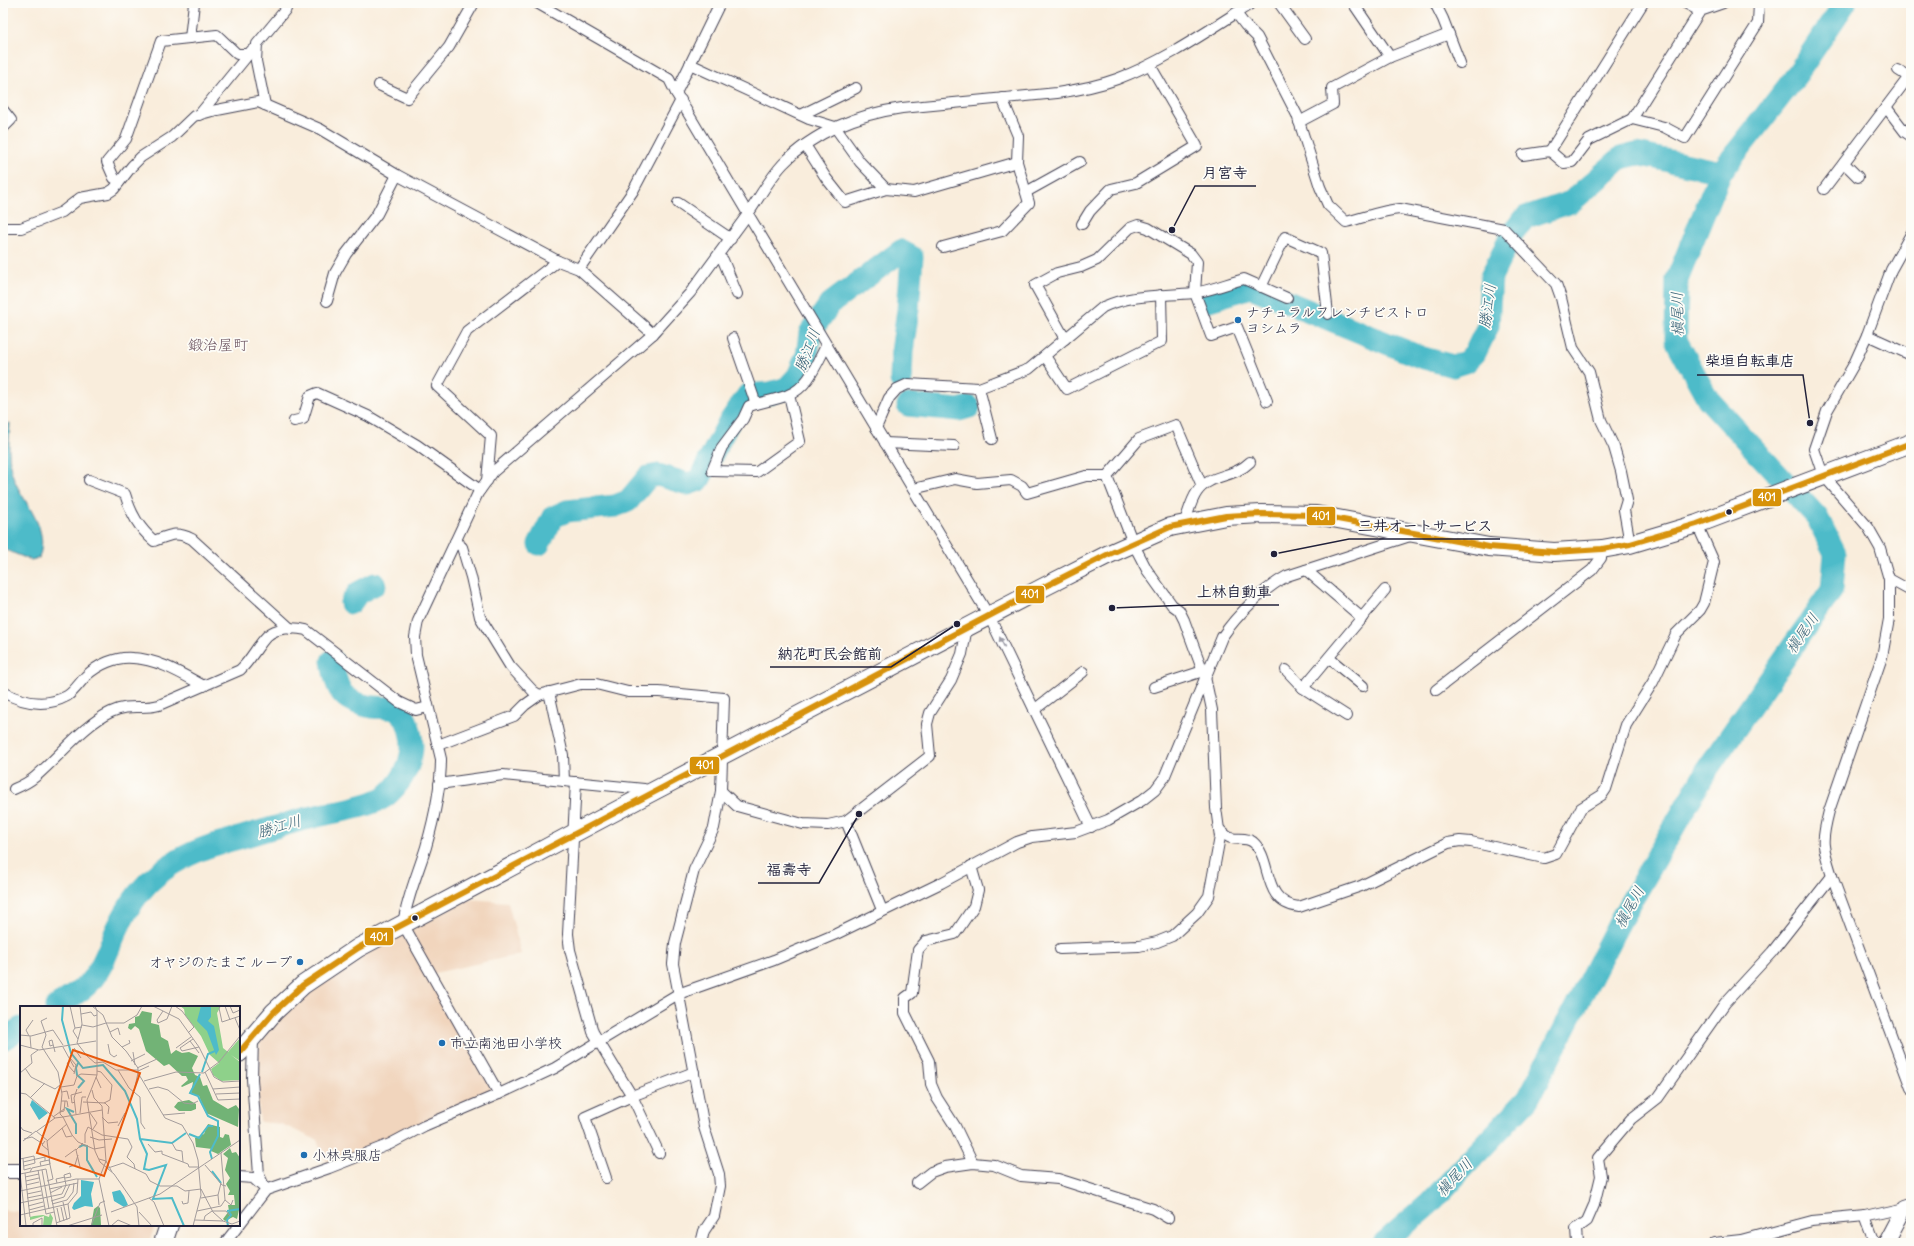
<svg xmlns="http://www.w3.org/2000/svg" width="1914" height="1246" font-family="Delius,'Klee One',sans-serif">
  <rect width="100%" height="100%" fill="#fdfcf7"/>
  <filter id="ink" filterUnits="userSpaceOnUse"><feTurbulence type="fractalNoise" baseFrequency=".025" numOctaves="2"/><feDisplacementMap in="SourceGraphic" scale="8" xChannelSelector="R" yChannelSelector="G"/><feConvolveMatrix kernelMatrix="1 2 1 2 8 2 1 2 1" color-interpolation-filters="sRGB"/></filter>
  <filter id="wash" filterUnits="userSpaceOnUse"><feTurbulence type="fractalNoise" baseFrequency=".012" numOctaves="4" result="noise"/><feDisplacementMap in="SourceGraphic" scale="16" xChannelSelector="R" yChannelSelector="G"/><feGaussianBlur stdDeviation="0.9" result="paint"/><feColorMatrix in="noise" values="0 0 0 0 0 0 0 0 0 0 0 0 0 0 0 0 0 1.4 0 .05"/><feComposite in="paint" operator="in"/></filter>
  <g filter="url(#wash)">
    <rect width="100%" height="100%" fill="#f9eddc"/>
    <g fill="#f1d5bd">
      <path d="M468,899L508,902L521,954L430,974L495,1092L399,1135L327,1163L317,1140L281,1124L260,1122L256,1078L261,1036L326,978L341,967L412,928Z"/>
      <path d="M3,1210L21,1212V1225H155L149,1243H3Z"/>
    </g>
    <path fill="#4ebbc9" stroke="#386e82" d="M10,423C9,441 7,461 14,479C25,506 50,527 39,558L31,560L3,549V425Z"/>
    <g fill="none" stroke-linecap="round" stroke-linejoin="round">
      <g stroke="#4ebbc9" stroke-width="23">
        <path d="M1206,301L1251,287L1420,357L1453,366L1466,362L1475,353L1488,326L1491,277L1513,232L1526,217L1571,202L1621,158L1637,154L1721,172"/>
        <path d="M908,405L959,410L969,407"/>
        <path d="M539,544L553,517L567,511L615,506L628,501L648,477L658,475L688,484L699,480L728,424L748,395L770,393L787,388L798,376L807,355L810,333L830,304L901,251L912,257L908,309L902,352L901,380"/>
        <path d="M351,603L358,593L375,584"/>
        <path d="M56,1007C66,1000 77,994 86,986C100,973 107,953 114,936C133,892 157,867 202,849C217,843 233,840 249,835C270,829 291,822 313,817C333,812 370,807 386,796C398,786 408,771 411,755C414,742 409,714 395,709C388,707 380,708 373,707C341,702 337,691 332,661"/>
        <path d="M3,1039L21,1028"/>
        <path d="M1384,1243L1430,1203L1528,1099L1621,919L1708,768L1832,590L1835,553L1817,517L1708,399L1676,340L1677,279L1721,172L1793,80L1845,3"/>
      </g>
    </g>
  </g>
  <g filter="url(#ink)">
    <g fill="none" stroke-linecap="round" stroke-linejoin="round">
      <g stroke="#424053" stroke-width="12">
        <g id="street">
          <path d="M537,3L669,79L676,93"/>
          <path d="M1279,3L1305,39"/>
          <path d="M1353,3L1390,57"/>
          <path d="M1435,3L1443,19L1460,63"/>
          <path d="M1685,3L1700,11"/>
          <path d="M1236,13L1245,25L1257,37L1297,115L1320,187L1328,205L1346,222C1364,218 1382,210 1400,209L1504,229L1556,284L1561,298L1573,348L1589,372L1601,420L1614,447L1621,471L1627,500L1624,510L1630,544"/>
          <path d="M190,38L194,3"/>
          <path d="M690,64L809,119L835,127L860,162L886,189"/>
          <path d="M1898,70L1909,77"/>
          <path d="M379,85L407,98L449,47L474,3"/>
          <path d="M265,105L256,61L257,44L286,9V3"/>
          <path d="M1886,107L1905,132L1911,136"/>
          <path d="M3,110L11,120L3,128"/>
          <path d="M199,115L252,50"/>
          <path d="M801,115L856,88"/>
          <path d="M1632,119L1700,11L1723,3"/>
          <path d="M1299,122L1333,104L1332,88L1390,57L1449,34"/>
          <path d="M805,145L826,178L845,202L886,189L914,192L1017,162"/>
          <path d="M1550,151L1643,3"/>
          <path d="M1523,155L1550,151L1564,163L1572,162L1589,140L1632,119L1664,127L1685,138L1758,23L1759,3"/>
          <path d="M1844,163L1858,177"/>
          <path d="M114,178L107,162L126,139L161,41L217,35L237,54H249"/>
          <path d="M1824,189L1911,74"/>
          <path d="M1026,192L1080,162"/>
          <path d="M678,203L731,239"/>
          <path d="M1082,224L1090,211L1111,189L1136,183L1197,146L1150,65"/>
          <path d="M3,228H21L62,212L80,198L108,193L114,189L132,166L141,157L172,137L194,116L212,111L258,102L320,129L397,175L558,261L579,269L653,334"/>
          <path d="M1911,234L1891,270L1867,335L1854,364L1827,411L1814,449L1823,475L1868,527L1880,548L1889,579V619L1882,657L1829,811C1821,842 1822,845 1832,876L1911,1088"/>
          <path d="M943,247L1002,231L1029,203L1017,162L1018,136L1002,98"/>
          <path d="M718,257L723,260L737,294"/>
          <path d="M579,269L633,191L681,100"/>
          <path d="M1261,287L1285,237L1321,253L1328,314"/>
          <path d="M327,301L335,273L346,254L377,214L397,175"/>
          <path d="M1867,335L1911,355"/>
          <path d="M733,338L756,404"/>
          <path d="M1065,339L1035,285L1057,273L1081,267L1097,260L1130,228L1138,225L1148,228L1191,254L1197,262L1195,293L1211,336L1237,327L1267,401"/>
          <path d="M1045,356L1067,389L1162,341L1161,295"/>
          <path d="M979,388L992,439"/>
          <path d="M789,395L800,441L757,472L712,471L722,447L743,419L749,406C762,402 776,400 788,395C808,388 817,363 826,346"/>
          <path d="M294,421L303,419L310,396L317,393L368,416L417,445L480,490"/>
          <path d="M876,428L889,398L897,389L908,384L979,388L1029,369L1103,307C1132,294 1163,296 1193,293C1210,291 1228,283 1244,279L1287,298"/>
          <path d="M885,443L954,446"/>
          <path d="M89,480L125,494C131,514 139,528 154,541C170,535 176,531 192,539L291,629"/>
          <path d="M487,481L491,436L437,386L467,331L558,261"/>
          <path d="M913,489L955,479L977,483L1011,480L1022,486L1027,493L1086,476H1107L1139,439L1176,425L1202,486"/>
          <path d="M1184,524C1188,514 1191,500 1197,492C1209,474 1234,478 1250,462"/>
          <path d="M455,542L462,547L471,577L480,617L510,666L533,691L539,695"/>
          <path d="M1306,570L1362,618"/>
          <path d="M1889,579L1911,591"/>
          <path d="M1329,658L1363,686"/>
          <path d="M1286,670L1303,688L1347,716"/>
          <path d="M1154,687L1203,671"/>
          <path d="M1303,688L1385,590"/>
          <path d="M1436,690L1592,570L1601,558L1602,549"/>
          <path d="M3,692C23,703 45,708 67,696C74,692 80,682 86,676C97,665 117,656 133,658C158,659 182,674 204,686"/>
          <path d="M549,692L563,755L564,781"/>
          <path d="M1034,710L1083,672"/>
          <path d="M438,745L514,716L525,705L539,695L581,684H596L628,692H659L724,698L721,791L714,828L694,870L675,943L673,964L704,1127L719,1174L720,1186L714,1216L704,1231L701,1243"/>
          <path d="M576,782L568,934L570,950L593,1032L632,1096L659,1153"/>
          <path d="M439,784L503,775L644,789L648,794"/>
          <path d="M14,789C21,786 29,782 35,777C59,757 83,725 111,712C131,703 141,710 159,705L240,670C251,660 257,646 267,636C276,627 295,627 306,630L399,702L416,710L428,707"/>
          <path d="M721,791L737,806L803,824L828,825L846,821L930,756L927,724L930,713L951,680L962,654L967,627"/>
          <path d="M846,821L882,910"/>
          <path d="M1091,827L989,616L748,214C759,198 769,179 783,164C813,132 859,114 902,108L1057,93C1077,90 1098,86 1117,79C1165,61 1209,30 1252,3"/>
          <path d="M1219,829C1222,832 1227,837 1231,838C1239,840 1246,837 1253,842C1273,859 1261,903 1299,907L1361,886L1448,843L1460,841L1471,842L1544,858L1556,854L1581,808L1602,795L1606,789L1626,725L1653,682L1676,634L1700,610L1704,603L1714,562L1697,524"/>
          <path d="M971,866L978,890L974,906L955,934L926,941L918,950L912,993L905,998V1013L929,1061L931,1084L937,1098L955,1126L973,1163"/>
          <path d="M1060,949L1139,946L1157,942L1172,936L1197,913L1209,896L1220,837L1216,808L1212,710L1205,677L1184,620L1179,610L1172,605L1147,570L1133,543L1107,476"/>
          <path d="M253,1038L252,1079L259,1175L266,1190"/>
          <path d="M499,1094L403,924C407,897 418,873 426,847C434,819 441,788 441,759L416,655L415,637L418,621L478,493L493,472L653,334L690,293L748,214L676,93L720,3"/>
          <path d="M239,1177L253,1178L262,1186"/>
          <path d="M606,1178L585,1117L632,1096L694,1072"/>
          <path d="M917,1183L931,1172L945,1167L973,1163L994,1165L1021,1176L1058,1179L1153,1209L1168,1218"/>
          <path d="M1865,1216L1875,1243"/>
          <path d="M239,1225L266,1190L329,1168L390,1144L424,1126L499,1094L555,1068L678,994L774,960L836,934L941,883L1017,842L1032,837L1076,832L1108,820L1141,801L1155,790L1164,778L1222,637C1237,615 1263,589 1287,576L1413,535"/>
          <path d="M225,1243L239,1225"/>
          <path d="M1577,1243L1576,1229L1587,1221L1594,1205L1601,1176L1598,1158L1631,1119L1658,1098L1725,1003L1772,952L1832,876"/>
          <path d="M1714,1243L1741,1240L1812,1221L1865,1216L1905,1207"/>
        </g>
      </g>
      <g stroke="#424053" stroke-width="16">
        <g id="secondary">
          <path d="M3,1171H21"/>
          <path d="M1886,1243L1905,1207L1911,1205"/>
        </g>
      </g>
      <g stroke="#424053" stroke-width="20">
        <g id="highway">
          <path d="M239,1053L274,1012L303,985L358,948L648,794L1042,588L1107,555L1170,527L1226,516L1261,514L1316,515L1489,547L1554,552L1602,549L1630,544L1697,524L1911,443"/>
          <path d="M163,1243L169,1225"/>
        </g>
      </g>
      <use href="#street" stroke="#fff" stroke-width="10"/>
      <use href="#secondary" stroke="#fff" stroke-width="14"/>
      <use href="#highway" stroke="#fff" stroke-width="18"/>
      <g stroke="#fdfcf7" stroke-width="9">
        <path id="bus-1" d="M239,1053L274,1012L303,985L358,948L1042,588L1107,555L1170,527L1226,516L1261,514L1316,515L1489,547L1554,552L1602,549L1630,544L1697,524L1911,443"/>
      </g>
      <use href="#bus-1" stroke="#d79209" stroke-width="6"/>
    </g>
    <defs><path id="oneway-solid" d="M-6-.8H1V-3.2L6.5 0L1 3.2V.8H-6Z"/></defs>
    <use fill="#9c9ca7" href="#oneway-solid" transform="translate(1002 642) rotate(-116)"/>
  </g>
  <g fill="#1f6fb2" stroke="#fdfcf7" stroke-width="1.5">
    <circle cx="1238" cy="320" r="4"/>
    <circle cx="300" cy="962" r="4"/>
    <circle cx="442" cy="1043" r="4"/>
    <circle cx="304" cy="1155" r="4"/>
  </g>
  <g fill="#22223b" stroke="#fdfcf7" stroke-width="1.5">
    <circle cx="1729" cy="512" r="3.5"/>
    <circle cx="415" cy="918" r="3.5"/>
  </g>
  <g text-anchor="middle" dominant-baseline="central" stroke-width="3.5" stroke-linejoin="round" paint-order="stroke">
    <g font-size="14" fill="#22223b" stroke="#fdfcf7" text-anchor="start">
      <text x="1246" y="312">ナチュラルフレンチビストロ<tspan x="1246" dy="16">ヨシムラ</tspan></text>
      <text x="292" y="962" text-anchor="end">オヤジのたまご ループ</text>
      <text x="450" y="1043">市立南池田小学校</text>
      <text x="312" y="1155">小林呉服店</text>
    </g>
    <g font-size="15" font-style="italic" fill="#345f74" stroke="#fdfcf7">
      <text transform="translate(1487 306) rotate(-82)">勝江川</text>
      <text transform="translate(1677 314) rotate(-91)">槇尾川</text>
      <text transform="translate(807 350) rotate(-69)">勝江川</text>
      <text transform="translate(1802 633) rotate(-55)">槇尾川</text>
      <text transform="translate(279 826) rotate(-16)">勝江川</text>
      <text transform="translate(1629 907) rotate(-61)">槇尾川</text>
      <text transform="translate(1454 1177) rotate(-47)">槇尾川</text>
    </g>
    <g font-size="15" fill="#69505d" stroke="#fdfcf7">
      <text x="218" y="344">鍛治屋町</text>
    </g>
  </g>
  <g transform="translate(20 1006)">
    <rect width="220" height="220" fill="#f9eddc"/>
    <path d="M160,0H201L197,7L203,42L208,46L220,32V55L211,49L220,56V74L201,75L193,69L191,63L199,57L190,49L181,30L165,9L164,3ZM30,207L33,212L31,220H23L24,210L10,214V211L14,210L23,209L29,211Z" fill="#8ed18a"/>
    <path d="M122,5L132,7L131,17L139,19L141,31L148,35L151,48L156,44L162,47L169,46L178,50L172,62L175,69L180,71L183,80L187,79L193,94L208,103L216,99L219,103L218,121L186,107L179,90L171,88L173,76L162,81L161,80L168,74L166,70H162L149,58L144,60L126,45L119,23L115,20L111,24L108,22L109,18L115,17V11L119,10ZM169,94L176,98V103L171,105H159L154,101L158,96ZM188,118L200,121V131L203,132L205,128L209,129L211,139L198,148L191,145L192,143L176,141L175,132L184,128ZM210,142L212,147L216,146L220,152V199L217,213L213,211L205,215L203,213L209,205L208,199H215L214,189H208L210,185L206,178L210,172L205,164L208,152L203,148ZM78,200L80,202L81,219L89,220H71L74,203Z" fill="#72b376"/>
    <path d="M181,0H191V11L188,15L194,20L199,44L196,49L187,25L177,15ZM12,94L28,107L19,114L10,99ZM61,174L74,176L71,188L73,201L65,200L54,204L52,202L54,197L61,190ZM100,184L104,190L108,199L104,201L94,195L92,186Z" fill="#4ebbc9"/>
    <path fill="none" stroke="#4ebbc9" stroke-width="2" d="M43,0L42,14L51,47L63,62L83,59L105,85L117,113L120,133L127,148L124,163L129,164L146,159L133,193L152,192L164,220M182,66L188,48L195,45M180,68L170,87L178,90L188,110L198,115V130L190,146L192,153M58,82L64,75L57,69L56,62L58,57M54,106L47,103L56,118V128M169,128L179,132L188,120H193M120,133L152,137L166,127M59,141L63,139L67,140V154L77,171M192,165L201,177M207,205L220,203M208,220L207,214L211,209L209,206"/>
    <path fill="none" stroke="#a39c9c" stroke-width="1" d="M50,0L55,22M60,0L62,18L57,37L67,50L75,57L83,56L96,64H118M72,0L83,9L92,31L106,45L118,62V67L145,112L162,119L173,137L178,154L181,189L173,220M75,0L77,5V69L67,94L75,145L80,156L94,168L117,201L119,220M133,0L159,13L179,41L194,71L203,76L220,75M155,0L162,5L174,21L168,27M201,0L199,2L202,16L220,10M205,0L210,14M210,0L213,7L220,4M143,5L137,14L138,17L147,13L152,0M61,8L71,6L74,10L77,9M27,12L21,15L26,29L22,41L38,66L42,88L40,108L43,111L82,104M215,12L220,24M86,17H104L117,9L122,0M62,19L73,21L86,17M90,26L98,22L100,29M0,29L11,30L33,24L43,39M9,30L6,24L13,14M10,30L11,42M58,33L53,25L55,22L62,21M173,33L160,42L162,45L179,41M170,35L179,47M88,38L90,48L94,51L97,49M0,39L19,44L76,35M33,39L30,40L29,35L32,34L35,46M43,41L54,61M102,41L110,37L109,34M54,42L61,52M156,42L171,31M113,46L115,59M50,52L56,59L54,68M49,55L47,58L54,66M111,55L125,48M5,62L11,71L35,83L40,79M117,62L137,53M98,64L109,82L120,91L121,117L125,123M77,65L81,66L92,79L90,94L84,97M118,65L129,60M185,66L198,94L220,93M0,67L12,57L11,49L18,44M76,71L81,82M124,75L156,66L184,67L199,56L220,30M41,81L54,79L57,70L61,68L77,69M129,83L138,81L148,84L164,97L172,98L178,95M193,83L220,81M72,84L74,92L82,100L86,155L92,166M114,85L118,67M42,86L47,85L49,93M0,87L6,88L35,112L43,111L52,129L58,136L74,143L85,141M196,88L220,87M10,92L25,77M41,95H47L48,101M55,96L52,97L51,89L62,86M63,96L85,97L89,101L88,108M40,106L44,105L45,95M60,107L62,91H66M70,107L77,117L73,123M56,108L54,92L57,83M143,109L165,107M33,111L44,103M82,111L88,117L98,116M0,120L3,124L12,127M98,120L105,107M42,122L46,131L52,130M17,125L35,112M70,131L79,134L92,133M4,133L12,131L23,138M3,135L16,125L28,135M25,135L22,139L28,144M65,137V128L68,121L82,129L108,133L112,141L107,151L114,158L115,163M152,137L156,144L162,145L163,156M128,138L135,146L142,145V148L168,158L169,161H179M45,151L56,143M3,152L4,164L11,162M0,153L14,150L15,157L4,160M79,153L86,155L79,173L89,220M3,156L25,151V155M185,159L202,179L206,180M21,160L20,156L29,154L33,173L27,175M49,161L55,159L58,149M60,161L56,144L63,137M88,162L103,157L126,168L130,175L140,180H157L165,185L181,183L193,206L203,215L212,218L220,215M18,164L26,208L34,206M22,164L29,203M10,166L12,162L30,158L27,135L47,118M0,167L6,220M5,167L10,211M0,168L26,163L37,220M5,171L19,168M6,175L19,172M37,177L36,173L45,171M6,179L19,176M29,183L58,177M0,185L56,173H79M30,187L42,181M7,188L21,185M7,192L22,189M129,192L134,196L144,220M181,192L198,189M205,194L211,199L213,194M31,195L44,191L50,178M162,195L163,198L168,197L169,185M43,196L47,214M0,197L42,188L46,179L44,169L50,167L51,171L45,172M32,198L47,194L53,186L54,177M199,199L198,189L201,177M8,200L23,196M41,201L44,215M37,202L40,216M9,204L24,200M177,205L201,200L205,194L201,147M192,205H206L210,210M91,206L140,188L220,134M119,206L132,220M0,209L48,198L57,187L58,173M175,214L203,215M184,214L185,210L192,205M36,217L50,212L48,198M13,220V217L22,212V220M47,220L82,209M71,220L80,197L85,195M91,220L98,214L112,220"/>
    <path fill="#e8590c" fill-opacity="0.15" stroke="#e8590c" stroke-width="2" d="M53,44L120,67L84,170L17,147Z"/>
    <rect width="220" height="220" fill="none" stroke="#22223b" stroke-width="2"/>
  </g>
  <path fill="none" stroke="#22223b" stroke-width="1.5" d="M1172 230L1195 186H1256M1810 423L1803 375H1697M1274 554L1349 539H1500M1112 608L1188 605H1279M957 624L891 667H770M859 814L819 883H758"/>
  <g fill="#22223b" stroke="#fdfcf7" stroke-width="1.5">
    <circle cx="1172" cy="230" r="4"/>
    <circle cx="1810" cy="423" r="4"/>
    <circle cx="1274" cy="554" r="4"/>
    <circle cx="1112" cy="608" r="4"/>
    <circle cx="957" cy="624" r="4"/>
    <circle cx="859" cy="814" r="4"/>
  </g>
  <g font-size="15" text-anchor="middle" font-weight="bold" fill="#22223b" stroke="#fdfcf7" stroke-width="3.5" stroke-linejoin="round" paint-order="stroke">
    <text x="1225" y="178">月宮寺</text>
    <text x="1750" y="366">柴垣自転車店</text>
    <text x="1425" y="531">三井オートサービス</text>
    <text x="1234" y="597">上林自動車</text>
    <text x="830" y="659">納花町民会館前</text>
    <text x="789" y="875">福壽寺</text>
  </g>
  <g stroke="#fdfcf7" stroke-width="1.5">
    <rect x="1752" y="488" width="30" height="19" rx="4" fill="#d79209"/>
    <rect x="1306" y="506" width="30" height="20" rx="4" fill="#d79209"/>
    <rect x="1015" y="585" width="30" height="19" rx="4" fill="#d79209"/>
    <rect x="689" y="756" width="31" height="19" rx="4" fill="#d79209"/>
    <rect x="364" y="927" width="30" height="19" rx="4" fill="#d79209"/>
  </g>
  <g font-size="11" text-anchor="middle" font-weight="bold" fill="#fff">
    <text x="1767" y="501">401</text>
    <text x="1321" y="520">401</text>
    <text x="1030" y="598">401</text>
    <text x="705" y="769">401</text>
    <text x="379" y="941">401</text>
  </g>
  <rect width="1914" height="1246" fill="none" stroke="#fdfcf7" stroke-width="16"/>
</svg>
